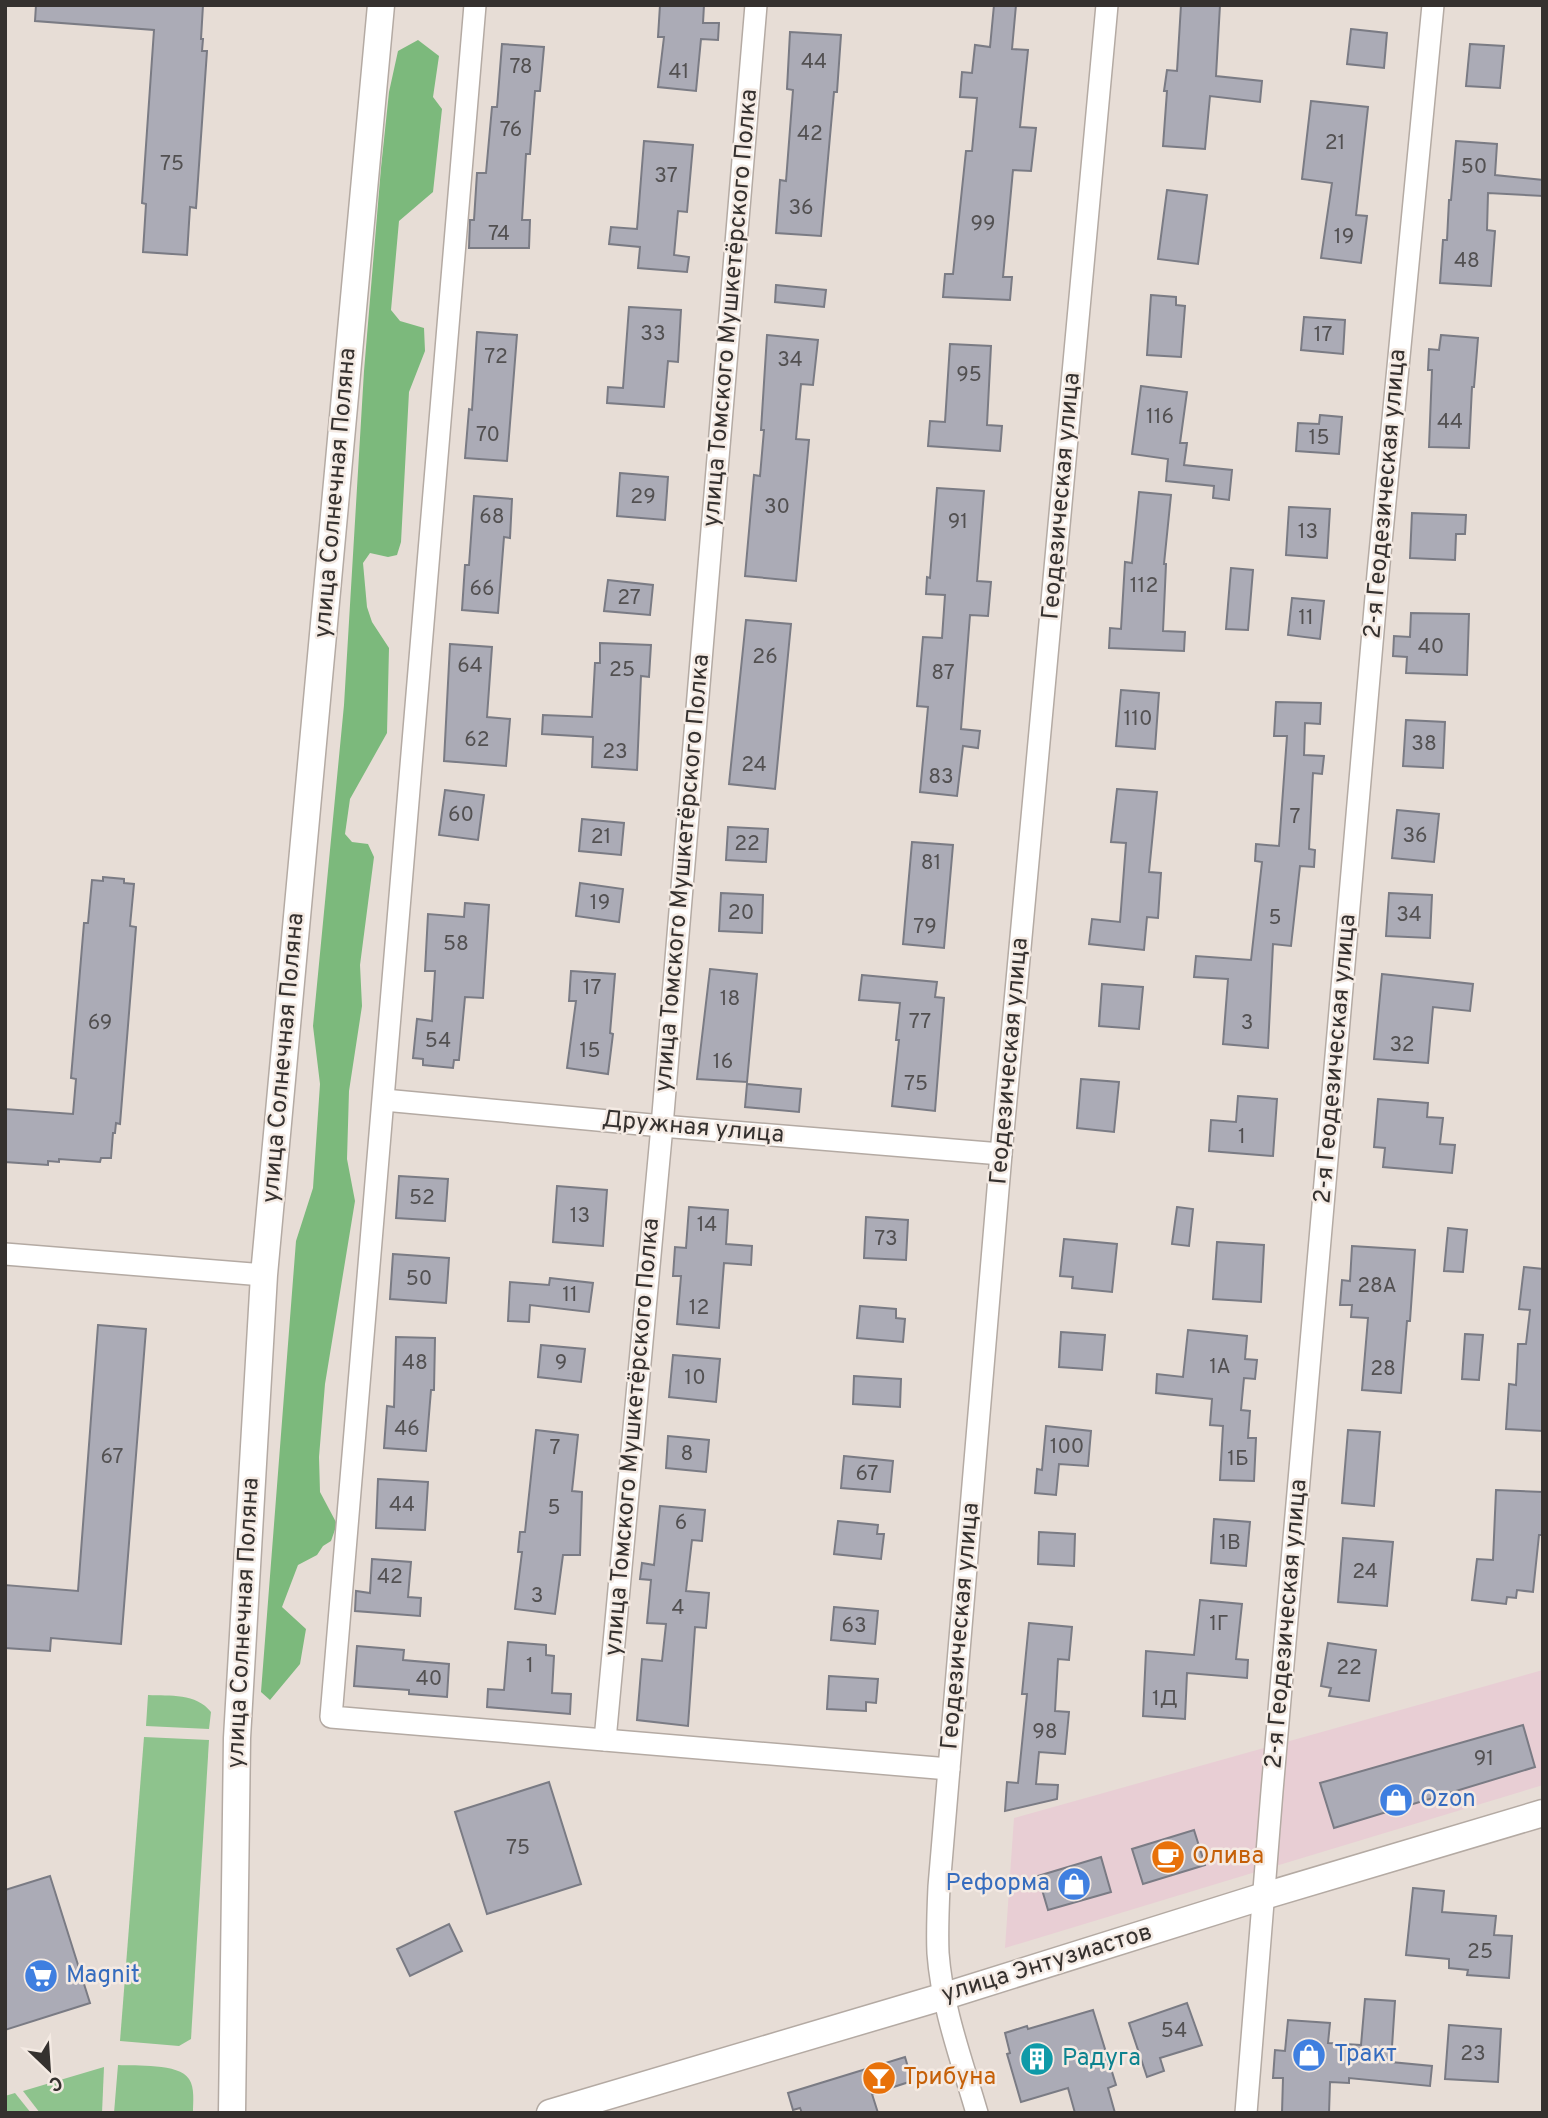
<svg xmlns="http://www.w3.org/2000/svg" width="1548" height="2118" font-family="Overpass,sans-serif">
  <rect width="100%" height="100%" fill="#e7ddd6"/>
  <path fill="#e8ced4" d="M1543,1670V1785L1005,1948L1014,1818Z"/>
  <g fill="#8ec38d">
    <path d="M148,1695C170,1696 196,1693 211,1712L209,1729L146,1726Z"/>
    <path d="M144,1737L209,1740L191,2039L179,2046L120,2041Z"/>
    <path d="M118,2065C135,2066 179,2063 189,2079C195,2088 193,2102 193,2113H114Z"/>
    <path d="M104,2067L102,2113H40L23,2091Z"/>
    <path d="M15,2093L31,2113H5V2096Z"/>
  </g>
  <path fill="#7cb97c" d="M418,40L439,56L433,97L442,109L433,192L399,221L391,310L400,321L424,328L425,351L409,392L401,542L397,555L388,557L370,553L363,563L367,607L372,622L389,648L387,733L350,799L345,834L352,842L368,844L374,857L360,965L362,1006L349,1091L347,1159L355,1201L325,1384L319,1457L320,1492L337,1524L331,1541L323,1546L317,1555L298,1565L282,1607L306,1629L300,1664L270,1700L261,1692L296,1241L313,1188L320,1084L313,1026L344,705L364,371L381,168L389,92L398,51Z"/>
  <g fill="#ababb6" stroke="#7a7b84" stroke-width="2">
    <path d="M36,5H203L201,39H203L202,51H207L196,208L190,207L187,255L143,252L146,204L142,203L154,30L35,21Z"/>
    <path d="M660,5H704L703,23H719L718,40L701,39L696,91L658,87L664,37H658Z"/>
    <path d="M994,5H1016L1012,49L1028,50L1020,127L1036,128L1031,171L1013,170L1003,277H1012L1010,300L943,297L945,274H953L966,151H972L977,98L960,97L962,72L972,73L975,45L990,47Z"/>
    <path d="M1181,5H1220L1216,76L1262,81L1260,102L1210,96L1205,149L1163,146L1167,91H1164L1167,70L1177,71Z"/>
    <path d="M1351,29L1387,33L1384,68L1347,64Z"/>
    <path d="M790,32L841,35L837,92H834L821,236L776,233L780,180L786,181L793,90L787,89Z"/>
    <path d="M502,44L544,47L540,91H535L530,154H526L522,220H530L529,248H469L470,220H474L477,173H486L492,107H497Z"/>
    <path d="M1470,44L1504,46L1500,88L1466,86Z"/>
    <path d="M1311,101L1368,107L1356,215L1367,216L1361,263L1321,258L1332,183L1302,179Z"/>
    <path d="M644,141L693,145L687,212L678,211L674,255L689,257L687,272L638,268L640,247L609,244L611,227L637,229Z"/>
    <path d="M1456,141L1497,144L1495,175L1543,180V196L1488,193L1487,230L1495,231L1491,286L1440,283L1443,240H1447L1449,200H1451Z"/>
    <path d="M1167,190L1207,195L1198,264L1158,259Z"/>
    <path d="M776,285L826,290L824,307L775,302Z"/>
    <path d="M1151,295L1176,297V305L1185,306L1181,357L1147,355Z"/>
    <path d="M629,307L681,310L678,362L668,361L664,407L607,403L608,387L623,388Z"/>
    <path d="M1304,317L1345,320L1343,354L1301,350Z"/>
    <path d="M477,332L517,335L507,461L465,458L469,409L472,410Z"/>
    <path d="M767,335L818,340L813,385L801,384L796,439L809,440L796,581L745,576L754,475L760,476L764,430H761Z"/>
    <path d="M1441,335L1478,338L1474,387H1472L1469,448L1429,447L1432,370H1428L1429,349L1439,350Z"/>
    <path d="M950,344L991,346L987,425L1002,426L1000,451L928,446L930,421L945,422Z"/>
    <path d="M1141,386L1187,392L1180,443H1187L1184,465L1232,470L1229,500L1213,498L1214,486L1166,481L1168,459L1132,454Z"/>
    <path d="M1320,415L1342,417L1339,454L1296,451L1298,423L1319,424Z"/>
    <path d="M620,473L668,477L665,520L617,516Z"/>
    <path d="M937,488L984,491L977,581L991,582L988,616L970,615L961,729L980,731L978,748L963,746L957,796L920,792L928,707L917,706L923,637L942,638L945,595L926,594L927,577L930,578Z"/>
    <path d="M1139,492L1171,495L1164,564H1166L1163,631L1185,632L1184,651L1109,648L1110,628L1121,629L1125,562L1132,563Z"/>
    <path d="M474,496L512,499L510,538L504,537L498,613L462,610L465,565H469Z"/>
    <path d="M1289,507L1330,509L1327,558L1286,555Z"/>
    <path d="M1412,513L1466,515L1465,534H1456L1455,560L1410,558Z"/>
    <path d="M1231,568L1253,570L1248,630L1226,629Z"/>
    <path d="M608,580L653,585L650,615L604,611Z"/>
    <path d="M1292,598L1324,601L1320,639L1288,635Z"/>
    <path d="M1411,613L1469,614L1467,675L1406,673L1407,657L1393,656L1394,636L1410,637Z"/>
    <path d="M746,620L791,624L775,789L729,784Z"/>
    <path d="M600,643L651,645L649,677L641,676L637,770L592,767L593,737L542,734L543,715L592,717L595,663H600Z"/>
    <path d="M450,644L492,647L487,717L510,719L506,766L444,761Z"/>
    <path d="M1121,690L1159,693L1155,749L1116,746Z"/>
    <path d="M1276,702L1321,703L1320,724L1305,723L1304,755L1324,756L1322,774L1313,773L1309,849L1315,850L1314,867L1300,866L1291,946L1273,944L1268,1048L1223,1044L1228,979L1194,977L1196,956L1251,960L1262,862L1255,861L1256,844L1279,846L1287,736H1274Z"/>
    <path d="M1406,720L1445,722L1443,768L1403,766Z"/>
    <path d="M1117,789L1157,792L1149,872L1161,873L1158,918L1147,917L1144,950L1089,944L1092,919L1120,922L1126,843L1111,842Z"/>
    <path d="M445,790L484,795L478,840L439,835Z"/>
    <path d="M1397,810L1439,814L1434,862L1392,858Z"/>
    <path d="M582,819L624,823L621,855L579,851Z"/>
    <path d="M728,827L768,829L766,862L726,860Z"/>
    <path d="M912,842L953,845L944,948L903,944Z"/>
    <path d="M103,877L124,879V883L134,884L130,926L136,927L120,1124L116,1123L115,1133H113L111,1158H101L100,1162L59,1159V1162L48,1161V1165L5,1162V1109L73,1114L76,1079L71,1078L84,923H88L92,880L103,881Z"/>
    <path d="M580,883L623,889L619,922L576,916Z"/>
    <path d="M721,893L763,895L762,933L719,931Z"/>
    <path d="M1389,893L1432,895L1430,938L1386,936Z"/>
    <path d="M465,903L489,905L483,998L465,997L459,1060H454L453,1068L423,1065V1059L413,1058L417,1019L432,1021L435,971H425L428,914L464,917Z"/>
    <path d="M710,969L757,974L747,1082L697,1079Z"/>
    <path d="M571,971L615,974L610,1033L613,1034L608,1074L567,1068L576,1001H569Z"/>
    <path d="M1382,974L1473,984L1470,1011L1433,1007L1428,1063L1374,1059Z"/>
    <path d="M862,975L937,982L935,997L944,998L935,1111L892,1106L899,1040H896L900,1003L859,1000Z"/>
    <path d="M1102,984L1143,987L1139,1029L1099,1026Z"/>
    <path d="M1081,1079L1119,1082L1114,1132L1077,1128Z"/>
    <path d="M747,1084L801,1089L799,1112L745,1107Z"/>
    <path d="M1238,1096L1277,1099L1273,1156L1209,1151L1211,1120L1236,1122Z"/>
    <path d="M1378,1099L1428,1103L1427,1117L1443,1118L1440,1144L1455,1145L1452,1173L1383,1167L1385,1148L1374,1147Z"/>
    <path d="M399,1176L448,1179L445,1221L396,1218Z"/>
    <path d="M557,1186L607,1190L603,1246L553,1242Z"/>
    <path d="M689,1207L728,1210L726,1244L752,1246L751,1265L724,1263L719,1328L677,1324L681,1276H673L675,1247L686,1248Z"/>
    <path d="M1177,1207L1193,1209L1189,1246L1172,1244Z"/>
    <path d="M866,1217L908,1220L906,1260L864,1258Z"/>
    <path d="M1448,1228L1467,1230L1463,1272L1444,1271Z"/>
    <path d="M1064,1239L1117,1244L1112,1292L1072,1288L1073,1277L1060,1276Z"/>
    <path d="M1217,1242L1264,1245L1261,1302L1213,1299Z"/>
    <path d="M1352,1246L1415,1250L1410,1321H1407L1401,1393L1362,1390L1368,1318L1351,1317L1352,1305H1340L1342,1280L1350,1281Z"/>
    <path d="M393,1254L449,1258L446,1303L390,1299Z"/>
    <path d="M1524,1267L1543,1269V1431L1506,1429L1509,1384L1516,1385L1518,1344H1526L1530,1310L1519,1309Z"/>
    <path d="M550,1278L593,1283L589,1312L530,1305L529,1322L508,1321L510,1282L549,1285Z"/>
    <path d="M860,1306L896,1309V1318L905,1319L903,1342L857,1338Z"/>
    <path d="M98,1325L146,1329L121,1644L51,1638L50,1651L5,1648V1585L78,1591Z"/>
    <path d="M1188,1330L1247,1336L1245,1359L1257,1360L1255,1379L1244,1378L1241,1410L1250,1411L1248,1438H1256L1254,1481L1220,1480L1223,1426L1210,1425L1212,1399L1156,1393L1157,1374L1183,1377Z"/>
    <path d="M1061,1332L1105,1335L1102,1370L1059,1367Z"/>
    <path d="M1465,1334L1483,1335L1479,1380L1462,1379Z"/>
    <path d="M396,1337L435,1338L434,1390H431L426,1451L384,1448L387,1406L394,1407Z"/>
    <path d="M541,1345L585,1349L581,1382L538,1377Z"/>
    <path d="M673,1355L720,1359L716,1402L669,1397Z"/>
    <path d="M854,1376L901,1379L900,1407L853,1404Z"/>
    <path d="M1046,1426L1091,1431L1088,1466L1059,1464L1056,1495L1035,1493L1037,1469L1042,1470Z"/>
    <path d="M536,1430L578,1435L572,1491L582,1492L580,1555H563L555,1614L515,1609L522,1552H518L520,1532H525Z"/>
    <path d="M1348,1430L1380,1432L1374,1506L1342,1503Z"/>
    <path d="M668,1436L709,1440L706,1472L666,1468Z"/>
    <path d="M844,1456L893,1461L890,1492L841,1488Z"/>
    <path d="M378,1479L428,1482L425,1530L376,1528Z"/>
    <path d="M1496,1490L1543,1492L1542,1535H1539L1533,1592L1517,1590L1516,1598L1507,1597L1506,1604L1472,1600L1477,1559L1493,1560Z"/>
    <path d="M660,1506L705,1510L702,1541L692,1540L686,1591L709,1593L706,1628L695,1627L688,1726L637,1720L642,1659L662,1661L666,1624L647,1623L651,1580L640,1579L642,1563L654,1565Z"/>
    <path d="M1214,1519L1250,1522L1246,1566L1211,1563Z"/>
    <path d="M838,1521L878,1525L877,1534H884L881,1559L834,1554Z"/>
    <path d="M1039,1532L1075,1534L1074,1566L1038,1564Z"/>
    <path d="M1343,1538L1393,1542L1387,1606L1338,1602Z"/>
    <path d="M372,1559L411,1562L408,1597L421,1598L420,1616L355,1611L356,1591L370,1593Z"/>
    <path d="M1200,1600L1242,1604L1236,1659L1248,1660L1247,1678L1187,1673L1185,1719L1143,1716L1146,1651L1194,1655Z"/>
    <path d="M834,1607L878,1611L875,1644L831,1640Z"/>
    <path d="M1029,1623L1072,1627L1069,1660L1058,1659L1055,1711L1069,1712L1065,1754L1039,1752L1036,1784L1058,1785L1057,1799L1005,1811L1007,1782L1018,1783L1027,1694H1022Z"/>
    <path d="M508,1642L546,1645V1655L554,1656L552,1693L571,1694L570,1714L487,1707L488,1689L504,1690Z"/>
    <path d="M1328,1643L1376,1650L1369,1701L1329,1696L1331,1688L1321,1686Z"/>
    <path d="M357,1646L404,1650L403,1660L449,1664L447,1697L409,1694V1690L354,1686Z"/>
    <path d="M829,1676L878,1679L876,1703L866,1702V1711L827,1709Z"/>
    <path d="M1523,1725L1535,1767L1334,1828L1320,1783Z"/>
    <path d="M549,1782L581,1884L487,1914L455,1812Z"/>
    <path d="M1194,1830L1205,1865L1143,1884L1132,1849Z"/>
    <path d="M1101,1857L1111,1892L1048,1910L1038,1876Z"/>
    <path d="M50,1876L90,2003L5,2030V1890Z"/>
    <path d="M1413,1888L1444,1891L1442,1912L1496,1916L1494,1935L1512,1936L1509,1978L1467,1975L1468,1970L1449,1968V1959L1406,1955Z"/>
    <path d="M449,1924L462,1951L410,1976L397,1949Z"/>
    <path d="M1365,1999L1395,2001L1391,2062L1432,2066L1430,2086L1349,2078V2083L1330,2082L1329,2113H1282L1283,2078H1273L1275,2050L1285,2051L1288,2020L1330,2023L1328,2043L1361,2045Z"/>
    <path d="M1187,2003L1202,2045L1160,2058L1164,2071L1147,2077L1129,2023Z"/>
    <path d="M1093,2010L1116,2085L1108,2088L1115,2113H1075L1068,2088L1021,2102L1007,2054L1010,2053L1005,2033L1027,2026L1028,2029Z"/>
    <path d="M1449,2025L1501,2029L1498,2082L1445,2079Z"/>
    <path d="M905,2057L912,2081L872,2094L878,2113H802L800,2108L793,2110L788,2093Z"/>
  </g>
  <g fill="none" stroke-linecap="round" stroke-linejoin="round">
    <g stroke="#b4aaa3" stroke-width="24">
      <g id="minor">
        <path d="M475,5L331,1717L949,1769"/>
        <path d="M384,1100L662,1126L1001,1154"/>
        <path d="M5,1254L264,1275"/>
        <path d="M605,1740L662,1126L756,5"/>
        <path d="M977,2113C962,2061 942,2008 938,1953C937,1931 938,1909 939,1887L1001,1154L1107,5"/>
        <path d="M1246,2113L1272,1791L1378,574L1433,5"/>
      </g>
    </g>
    <g stroke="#b4aaa3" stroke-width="29">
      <g id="tertiary">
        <path d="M232,2113L237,1738L264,1275L381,5"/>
        <path d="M550,2113L945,1996L1264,1896L1543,1813"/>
      </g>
    </g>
    <use href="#minor" stroke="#fff" stroke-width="21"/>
    <use href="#tertiary" stroke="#fff" stroke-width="26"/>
  </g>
  <defs>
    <g id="shop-disc" transform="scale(1.75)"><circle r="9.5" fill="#3f7fe0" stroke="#f4eae3"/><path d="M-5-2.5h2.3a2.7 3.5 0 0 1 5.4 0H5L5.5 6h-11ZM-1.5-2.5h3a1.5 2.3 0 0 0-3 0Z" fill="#fff"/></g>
    <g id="cafe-disc" transform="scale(1.75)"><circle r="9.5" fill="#e8710a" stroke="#f4eae3"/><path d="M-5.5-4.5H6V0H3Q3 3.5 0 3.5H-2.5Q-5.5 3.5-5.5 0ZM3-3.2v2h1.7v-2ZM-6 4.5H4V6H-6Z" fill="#fff"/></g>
    <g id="supermarket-disc" transform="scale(1.75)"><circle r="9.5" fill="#3f7fe0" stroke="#f4eae3"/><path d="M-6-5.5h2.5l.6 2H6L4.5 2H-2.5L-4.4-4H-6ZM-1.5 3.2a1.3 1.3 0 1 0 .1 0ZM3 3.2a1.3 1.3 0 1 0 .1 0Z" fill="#fff"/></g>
    <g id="building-disc" transform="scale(1.75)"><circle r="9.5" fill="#0f9aa8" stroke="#f4eae3"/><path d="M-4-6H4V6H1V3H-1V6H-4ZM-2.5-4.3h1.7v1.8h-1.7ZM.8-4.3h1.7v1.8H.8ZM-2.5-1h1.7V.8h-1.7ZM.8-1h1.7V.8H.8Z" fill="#fff"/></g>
    <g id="bar-disc" transform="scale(1.75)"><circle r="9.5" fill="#e8710a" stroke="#f4eae3"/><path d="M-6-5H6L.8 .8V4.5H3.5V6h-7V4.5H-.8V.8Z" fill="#fff"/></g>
  </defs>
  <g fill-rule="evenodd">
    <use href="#shop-disc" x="1396" y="1800"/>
    <use href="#cafe-disc" x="1168" y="1857"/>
    <use href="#shop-disc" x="1074" y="1884"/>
    <use href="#supermarket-disc" x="41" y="1976"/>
    <use href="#shop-disc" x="1309" y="2055"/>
    <use href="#building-disc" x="1037" y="2059"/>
    <use href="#bar-disc" x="879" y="2078"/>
  </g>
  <g text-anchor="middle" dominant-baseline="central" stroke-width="5" stroke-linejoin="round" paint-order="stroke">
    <g font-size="21" fill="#525051">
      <text x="814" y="62">44</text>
      <text x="521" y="67">78</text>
      <text x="679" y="72">41</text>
      <text x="511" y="130">76</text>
      <text x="810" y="134">42</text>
      <text x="1335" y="143">21</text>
      <text x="172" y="164">75</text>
      <text x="1474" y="167">50</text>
      <text x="666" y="176">37</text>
      <text x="801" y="208">36</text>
      <text x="983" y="224">99</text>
      <text x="499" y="234">74</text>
      <text x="1344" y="237">19</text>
      <text x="1467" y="261">48</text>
      <text x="653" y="334">33</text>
      <text x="1323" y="335">17</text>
      <text x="496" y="357">72</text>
      <text x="790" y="360">34</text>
      <text x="969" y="375">95</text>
      <text x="1160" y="417">116</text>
      <text x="1450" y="422">44</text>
      <text x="488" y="435">70</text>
      <text x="1319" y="438">15</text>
      <text x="643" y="497">29</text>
      <text x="777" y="507">30</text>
      <text x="492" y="517">68</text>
      <text x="958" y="522">91</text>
      <text x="1308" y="532">13</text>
      <text x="1144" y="586">112</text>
      <text x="482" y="589">66</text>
      <text x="629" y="598">27</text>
      <text x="1306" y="618">11</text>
      <text x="1431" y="647">40</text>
      <text x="765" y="657">26</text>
      <text x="470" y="666">64</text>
      <text x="622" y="670">25</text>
      <text x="943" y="673">87</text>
      <text x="1138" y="719">110</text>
      <text x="477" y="740">62</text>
      <text x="1424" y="744">38</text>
      <text x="615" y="752">23</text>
      <text x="754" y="765">24</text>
      <text x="941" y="777">83</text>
      <text x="461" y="815">60</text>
      <text x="1295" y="817">7</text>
      <text x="1415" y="836">36</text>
      <text x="601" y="837">21</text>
      <text x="747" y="844">22</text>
      <text x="931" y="863">81</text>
      <text x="600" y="903">19</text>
      <text x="741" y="913">20</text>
      <text x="1409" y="915">34</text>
      <text x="1275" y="918">5</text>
      <text x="925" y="927">79</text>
      <text x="456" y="944">58</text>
      <text x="592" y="988">17</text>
      <text x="730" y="999">18</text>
      <text x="920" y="1022">77</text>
      <text x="100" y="1023">69</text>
      <text x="1247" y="1023">3</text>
      <text x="438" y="1041">54</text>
      <text x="1402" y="1045">32</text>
      <text x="590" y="1051">15</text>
      <text x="723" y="1062">16</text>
      <text x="916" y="1084">75</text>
      <text x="1242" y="1137">1</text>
      <text x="422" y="1198">52</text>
      <text x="580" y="1216">13</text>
      <text x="707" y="1225">14</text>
      <text x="886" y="1239">73</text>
      <text x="419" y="1279">50</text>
      <text x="1377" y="1286">28А</text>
      <text x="570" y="1295">11</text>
      <text x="699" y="1308">12</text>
      <text x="415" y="1363">48</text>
      <text x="561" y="1363">9</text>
      <text x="1220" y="1367">1А</text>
      <text x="1383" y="1369">28</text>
      <text x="695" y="1378">10</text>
      <text x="407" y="1429">46</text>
      <text x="1067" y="1447">100</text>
      <text x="555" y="1448">7</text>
      <text x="687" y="1454">8</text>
      <text x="112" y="1457">67</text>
      <text x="1238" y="1459">1Б</text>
      <text x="867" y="1474">67</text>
      <text x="402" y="1505">44</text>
      <text x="554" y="1508">5</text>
      <text x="681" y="1523">6</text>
      <text x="1230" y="1543">1В</text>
      <text x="1365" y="1572">24</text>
      <text x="390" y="1577">42</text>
      <text x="537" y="1596">3</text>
      <text x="678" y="1608">4</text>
      <text x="1219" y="1624">1Г</text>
      <text x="854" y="1626">63</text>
      <text x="530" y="1666">1</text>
      <text x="1349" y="1668">22</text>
      <text x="429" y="1679">40</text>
      <text x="1165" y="1699">1Д</text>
      <text x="1045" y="1732">98</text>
      <text x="1484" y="1759">91</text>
      <text x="518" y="1848">75</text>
      <text x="1480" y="1952">25</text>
      <text x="1174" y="2031">54</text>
      <text x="1473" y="2054">23</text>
    </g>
    <g font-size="24" fill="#35312f" stroke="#f4eae3">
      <text transform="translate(731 308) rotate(-85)">улица Томского Мушкетёрского Полка</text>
      <text transform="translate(336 493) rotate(-85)">улица Солнечная Поляна</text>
      <text transform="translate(1386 494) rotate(-85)">2-я Геодезическая улица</text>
      <text transform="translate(1062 496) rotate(-85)">Геодезическая улица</text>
      <text transform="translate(683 873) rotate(-85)">улица Томского Мушкетёрского Полка</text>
      <text transform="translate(284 1058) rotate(-85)">улица Солнечная Поляна</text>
      <text transform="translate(1336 1059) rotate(-85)">2-я Геодезическая улица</text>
      <text transform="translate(1010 1061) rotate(-85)">Геодезическая улица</text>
      <text transform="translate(693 1128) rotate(5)">Дружная улица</text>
      <text transform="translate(633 1437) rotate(-85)">улица Томского Мушкетёрского Полка</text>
      <text transform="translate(244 1623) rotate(-87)">улица Солнечная Поляна</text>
      <text transform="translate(1287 1624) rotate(-85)">2-я Геодезическая улица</text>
      <text transform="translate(961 1626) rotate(-85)">Геодезическая улица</text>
      <text transform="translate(1047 1964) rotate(-17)">улица Энтузиастов</text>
    </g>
    <g font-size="24" fill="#366cbe" stroke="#f4eae3" text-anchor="start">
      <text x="1420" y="1800">Ozon</text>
      <text x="1050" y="1884" text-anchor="end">Реформа</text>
      <text x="66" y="1976">Magnit</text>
      <text x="1334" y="2055">Тракт</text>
    </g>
    <g font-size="24" fill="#c56008" stroke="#f4eae3" text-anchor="start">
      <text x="1192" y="1857">Олива</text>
      <text x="903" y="2078">Трибуна</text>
    </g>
    <g font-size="24" fill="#0d838f" stroke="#f4eae3" text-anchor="start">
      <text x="1062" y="2059">Радуга</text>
    </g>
  </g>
  <rect width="1548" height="2118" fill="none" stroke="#35312f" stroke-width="14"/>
  <g transform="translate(49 2069) rotate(155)" stroke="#f4eae3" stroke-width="5" paint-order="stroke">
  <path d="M0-5L12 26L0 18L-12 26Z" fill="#35312f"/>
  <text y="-10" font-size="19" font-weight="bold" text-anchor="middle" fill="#35312f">С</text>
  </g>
</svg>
